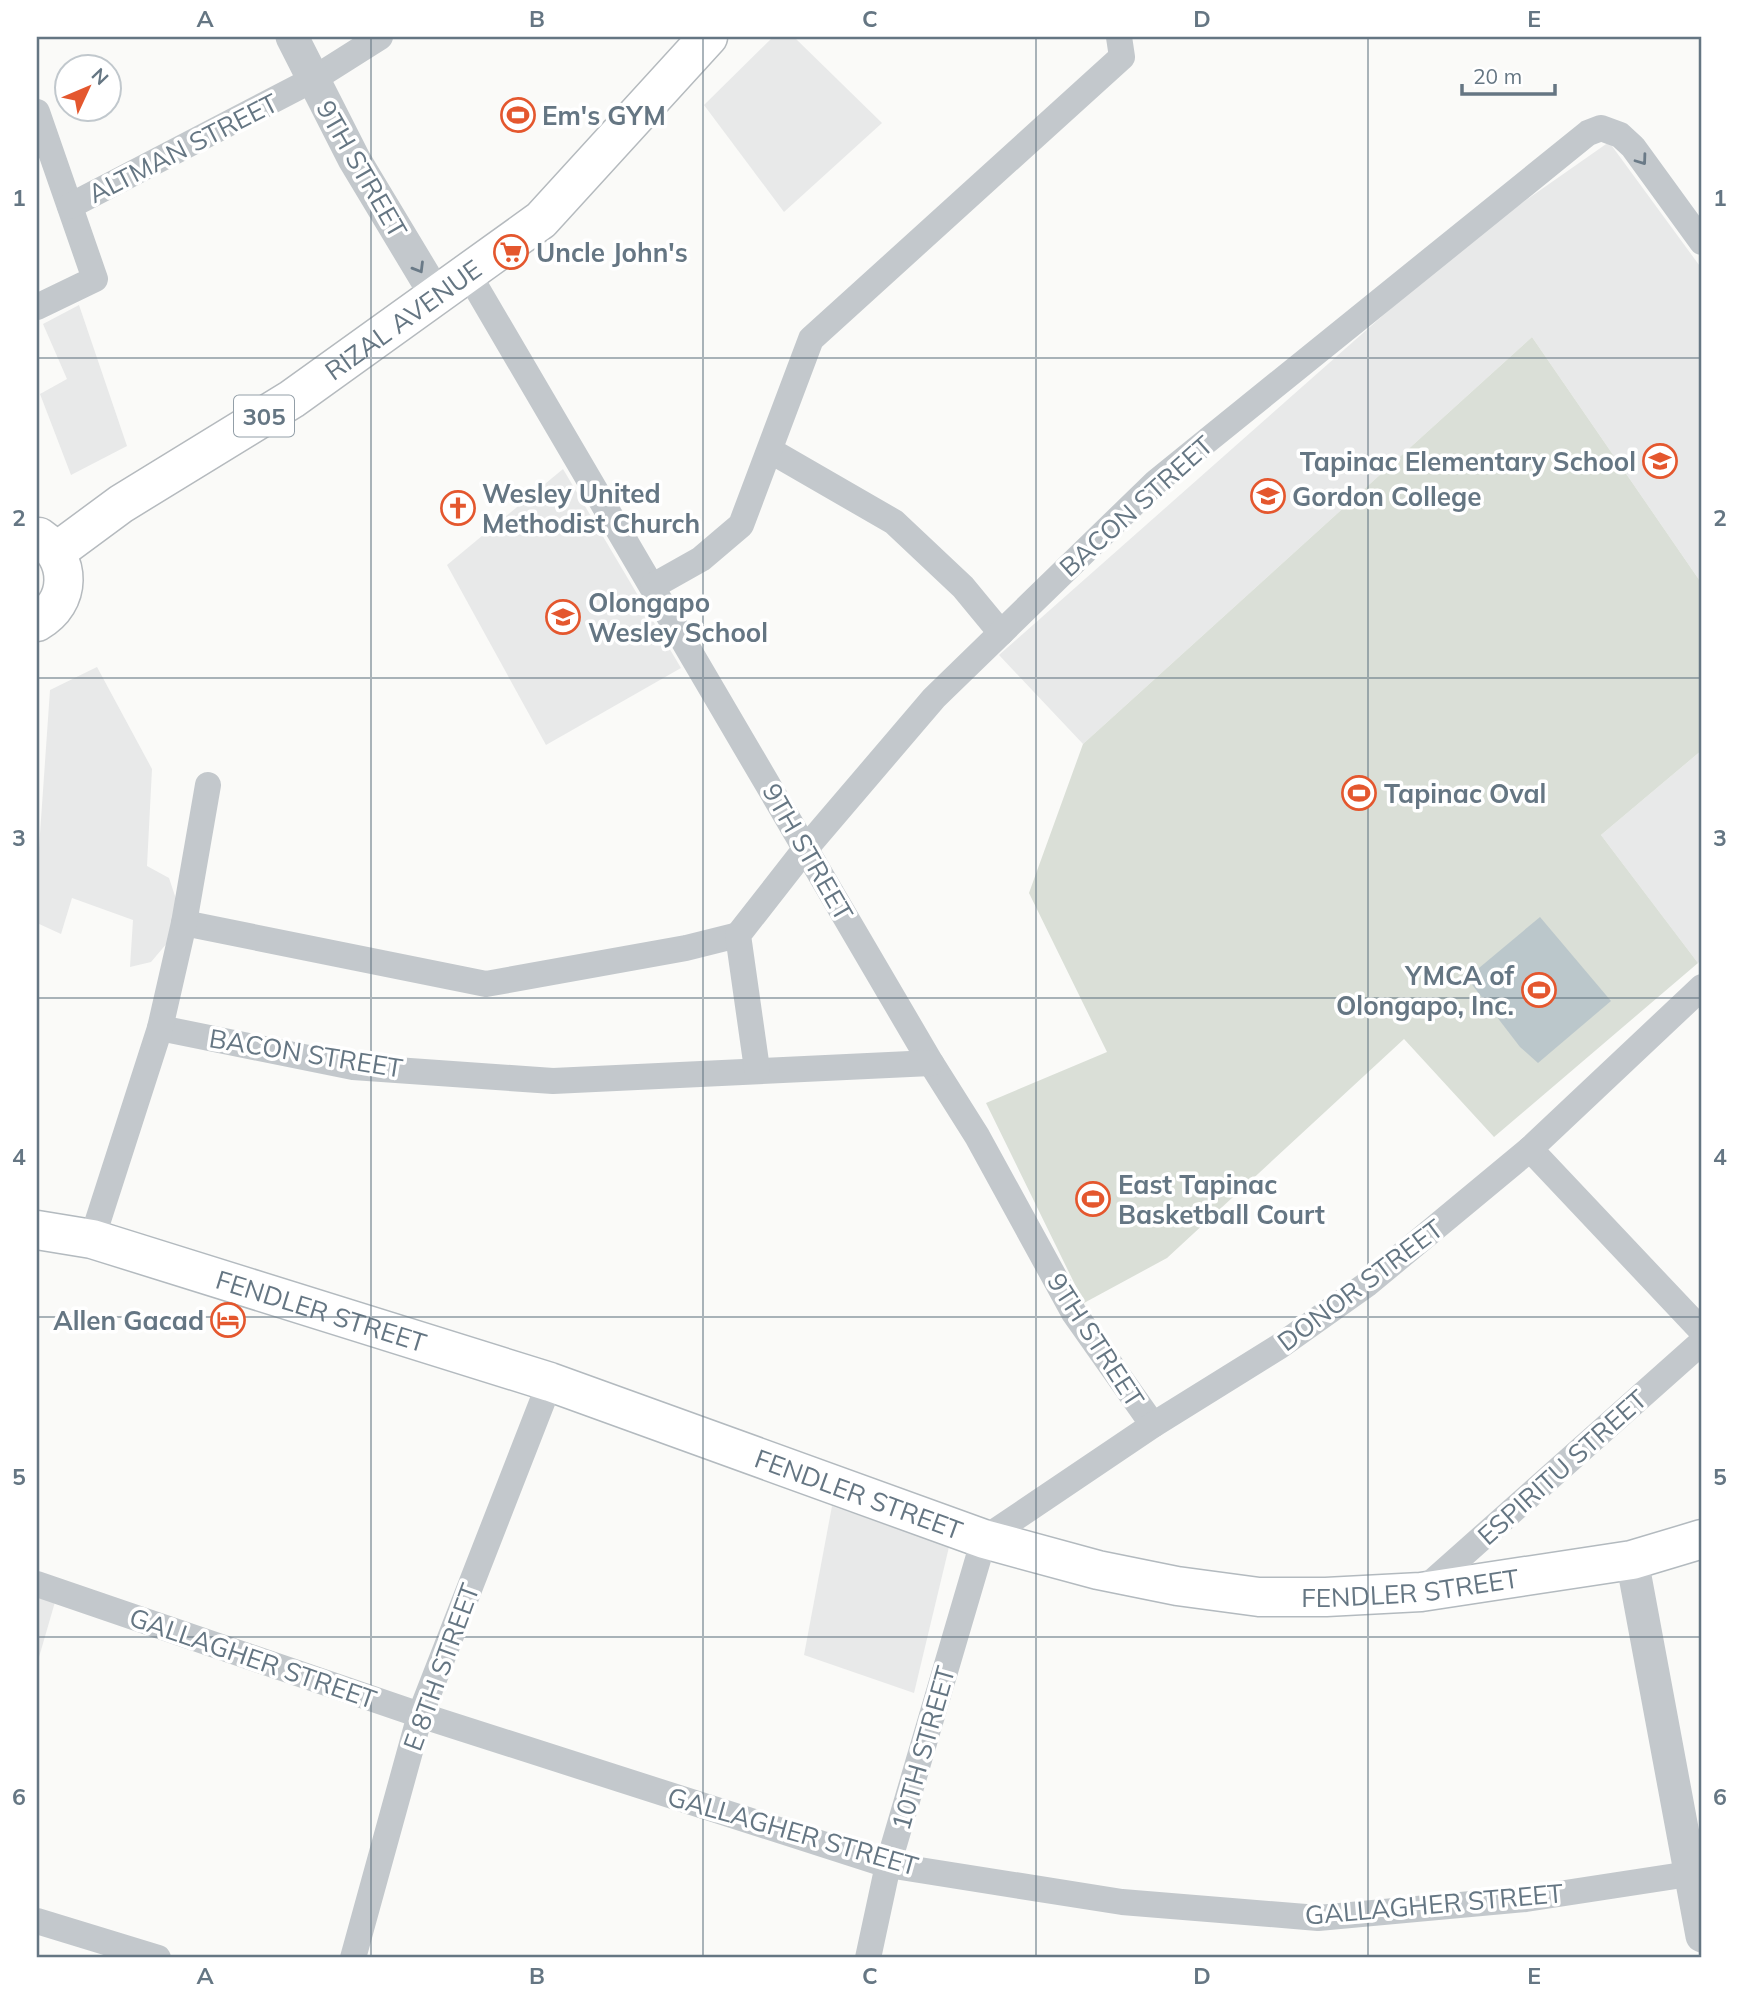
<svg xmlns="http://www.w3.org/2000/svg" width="1739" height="1995" font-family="Mulish,sans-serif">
  <rect width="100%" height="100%" fill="#fafaf8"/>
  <g fill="#e8e9e9">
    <path d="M773,37H794L882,123L784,212L704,105Z"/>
    <path d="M1609,142L1702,269V584L1532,337L1083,744L999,655L1466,242Z"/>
    <path d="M79,305L127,446L71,475L40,394L67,379L43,324Z"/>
    <path d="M563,469L681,668L546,745L447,565Z"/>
    <path d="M97,667L152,769L147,866L169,878L184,923L151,962L130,967L133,920L72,898L61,934L37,923V877L50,690Z"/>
    <path d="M1702,750V959L1698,963L1601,835Z"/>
    <path d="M832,1506L949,1547L914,1693L804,1655Z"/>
    <path d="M37,1596L55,1602L37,1664Z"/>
  </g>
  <path fill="#dadfd7" d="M1532,337L1702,584V750L1601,835L1698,963L1494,1137L1404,1039L1167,1258L1084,1303L986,1103L1107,1052L1029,893L1083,744Z"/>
  <path fill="#bbc7cb" d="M1540,917L1611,1001L1538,1063L1520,1047L1467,978Z"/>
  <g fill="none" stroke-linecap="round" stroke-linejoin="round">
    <g stroke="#b3babf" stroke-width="41">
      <g id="secondary">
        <path id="s1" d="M37,1230L92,1239L550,1382L984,1539L1098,1570L1177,1586L1259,1597H1326L1421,1592L1632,1560L1702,1539"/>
      </g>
    </g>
    <g stroke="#b5babe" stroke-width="41">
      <g id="primary">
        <path id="s2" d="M56,552L121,504L292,399L541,220L708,37"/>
        <path d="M37,622C72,602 72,559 39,537"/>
      </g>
    </g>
    <g stroke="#c3c8cc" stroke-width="26">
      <path d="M37,112L95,279L37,307"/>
      <path d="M70,206L312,80L380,37"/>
      <path d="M469,275L931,1063L977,1136L1074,1313L1153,1425"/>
      <path d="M771,451L894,522L963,587L1001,633"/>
      <path d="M653,586L701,559L741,525L811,339L1122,57L1119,37"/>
      <path d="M184,923L486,984L686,948L738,935"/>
      <path d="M160,1028L353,1067L553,1081L931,1063"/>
      <path d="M757,1069L738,935L806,848L934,698L1156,482L1588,133L1601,128L1620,135L1633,147L1702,242"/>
      <path d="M1530,1149L1702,1331"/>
      <path d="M92,1239L160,1028L184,923L208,785"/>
      <path d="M37,1584L420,1715L888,1865L1122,1902L1318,1918L1526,1899L1702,1872"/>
      <path d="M1421,1592L1702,1342"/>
      <path d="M37,1921L158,1958"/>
      <path d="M353,1958L420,1715L550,1382"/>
      <path d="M868,1958L888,1865L984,1539L1153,1425L1280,1346L1366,1285L1530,1149L1702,987"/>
    </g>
    <g stroke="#c3c8cc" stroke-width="33">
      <path d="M292,37L354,159L437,297"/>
      <path d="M1632,1560L1702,1936"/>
    </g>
    <use href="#secondary" stroke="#fff" stroke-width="38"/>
    <use href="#primary" stroke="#fff" stroke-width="38"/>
  </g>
  <defs><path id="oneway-chevron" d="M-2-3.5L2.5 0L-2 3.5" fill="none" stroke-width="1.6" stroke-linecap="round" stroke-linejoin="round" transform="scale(1.75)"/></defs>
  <g stroke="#6a7a87">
    <use href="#oneway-chevron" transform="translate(1642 160) rotate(54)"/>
    <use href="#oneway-chevron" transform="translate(419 268) rotate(59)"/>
  </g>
  <path fill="none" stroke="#657683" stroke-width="2" stroke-opacity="0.55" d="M371,37V1958M703,37V1958M1036,37V1958M1368,37V1958M37,358H1702M37,678H1702M37,998H1702M37,1317H1702M37,1637H1702"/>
  <defs>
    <g id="stadium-ring" transform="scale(1.75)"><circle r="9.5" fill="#fff" stroke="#e4572e" stroke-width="1.5"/><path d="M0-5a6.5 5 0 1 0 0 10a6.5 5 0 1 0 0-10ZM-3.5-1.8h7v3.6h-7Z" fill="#e4572e"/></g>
    <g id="supermarket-ring" transform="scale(1.75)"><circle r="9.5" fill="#fff" stroke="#e4572e" stroke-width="1.5"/><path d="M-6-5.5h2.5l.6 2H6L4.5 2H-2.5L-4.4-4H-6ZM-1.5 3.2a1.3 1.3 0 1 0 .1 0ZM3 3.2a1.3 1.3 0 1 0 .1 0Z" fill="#e4572e"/></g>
    <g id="school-ring" transform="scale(1.75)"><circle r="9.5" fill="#fff" stroke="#e4572e" stroke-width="1.5"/><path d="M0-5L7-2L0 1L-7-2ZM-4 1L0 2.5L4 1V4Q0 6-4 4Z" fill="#e4572e"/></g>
    <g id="university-ring" transform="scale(1.75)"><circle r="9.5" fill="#fff" stroke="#e4572e" stroke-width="1.5"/><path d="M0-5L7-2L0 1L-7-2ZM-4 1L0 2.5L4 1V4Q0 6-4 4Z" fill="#e4572e"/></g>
    <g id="church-ring" transform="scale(1.75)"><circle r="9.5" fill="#fff" stroke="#e4572e" stroke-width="1.5"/><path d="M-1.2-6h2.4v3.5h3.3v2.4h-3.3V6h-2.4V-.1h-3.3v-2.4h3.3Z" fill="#e4572e"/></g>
    <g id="hotel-ring" transform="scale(1.75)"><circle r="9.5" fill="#fff" stroke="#e4572e" stroke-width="1.5"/><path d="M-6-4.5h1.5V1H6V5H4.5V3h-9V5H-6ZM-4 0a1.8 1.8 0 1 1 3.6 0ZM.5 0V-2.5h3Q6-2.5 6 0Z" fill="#e4572e"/></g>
  </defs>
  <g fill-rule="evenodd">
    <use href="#stadium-ring" x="518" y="115"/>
    <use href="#supermarket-ring" x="511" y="252"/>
    <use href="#school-ring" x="1660" y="461"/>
    <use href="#university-ring" x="1268" y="496"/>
    <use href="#church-ring" x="458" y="508"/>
    <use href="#school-ring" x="563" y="617"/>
    <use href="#stadium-ring" x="1359" y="793"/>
    <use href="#stadium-ring" x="1539" y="990"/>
    <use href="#stadium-ring" x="1093" y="1199"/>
    <use href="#hotel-ring" x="228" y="1320"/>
  </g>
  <g text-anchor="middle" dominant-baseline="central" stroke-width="7" stroke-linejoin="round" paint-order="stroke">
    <rect fill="#fff" stroke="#939fa8" stroke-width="2" x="234" y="395.5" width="60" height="41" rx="5"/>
    <g font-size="24" font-weight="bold" fill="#657683">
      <text x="264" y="416">305</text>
    </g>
    <g font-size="26" font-weight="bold" fill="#657683" stroke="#fff" text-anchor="start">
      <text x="542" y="115">Em's GYM</text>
      <text x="536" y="252">Uncle John's</text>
      <text x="1636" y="461" text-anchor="end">Tapinac Elementary School</text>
      <text x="482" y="493">Wesley United<tspan x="482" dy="30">Methodist Church</tspan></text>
      <text x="1292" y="496">Gordon College</text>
      <text x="588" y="602">Olongapo<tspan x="588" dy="30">Wesley School</tspan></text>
      <text x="1384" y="793">Tapinac Oval</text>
      <text x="1514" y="975" text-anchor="end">YMCA of<tspan x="1514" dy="30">Olongapo, Inc.</tspan></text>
      <text x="1118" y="1184">East Tapinac<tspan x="1118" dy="30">Basketball Court</tspan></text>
      <text x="204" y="1320" text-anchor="end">Allen Gacad</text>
    </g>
    <g font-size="26" fill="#657683" stroke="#fff">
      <text transform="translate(183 148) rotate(-27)">ALTMAN STREET</text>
      <text transform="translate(362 169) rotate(60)">9TH STREET</text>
      <text stroke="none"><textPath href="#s2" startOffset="418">RIZAL AVENUE</textPath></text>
      <text transform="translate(1136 506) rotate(-42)">BACON STREET</text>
      <text transform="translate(808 852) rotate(60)">9TH STREET</text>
      <text transform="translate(306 1053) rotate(9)">BACON STREET</text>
      <text transform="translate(1360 1285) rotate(-37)">DONOR STREET</text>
      <text stroke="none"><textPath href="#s1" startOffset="296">FENDLER STREET</textPath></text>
      <text transform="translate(1096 1340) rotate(57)">9TH STREET</text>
      <text transform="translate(1562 1467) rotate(-42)">ESPIRITU STREET</text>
      <text stroke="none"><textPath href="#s1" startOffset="864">FENDLER STREET</textPath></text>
      <text stroke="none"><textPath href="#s1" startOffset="1430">FENDLER STREET</textPath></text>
      <text transform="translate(253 1658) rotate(19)">GALLAGHER STREET</text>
      <text transform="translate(441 1667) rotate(-70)">E 8TH STREET</text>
      <text transform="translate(923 1748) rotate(-74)">10TH STREET</text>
      <text transform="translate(793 1831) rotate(16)">GALLAGHER STREET</text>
      <text transform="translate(1434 1904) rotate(-5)">GALLAGHER STREET</text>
    </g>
  </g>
  <rect width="1739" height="1995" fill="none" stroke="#ffffff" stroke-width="77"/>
  <g transform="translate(88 88) rotate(46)"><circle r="33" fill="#ffffff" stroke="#c1c8cd" stroke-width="2"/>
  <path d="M0-5L12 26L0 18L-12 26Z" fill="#e4572e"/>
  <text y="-10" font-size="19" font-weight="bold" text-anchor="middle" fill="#657683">N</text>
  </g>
  <path d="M1462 84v10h93v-10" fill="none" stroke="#657683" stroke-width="3.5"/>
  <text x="1473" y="84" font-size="21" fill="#657683" stroke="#ffffff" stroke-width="5" paint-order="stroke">20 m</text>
  <rect x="38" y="38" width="1662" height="1918" fill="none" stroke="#657683" stroke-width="2.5"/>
  <g font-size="23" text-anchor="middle" font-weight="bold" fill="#657683">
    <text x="205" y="27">A</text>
    <text x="537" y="27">B</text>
    <text x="870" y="27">C</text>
    <text x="1202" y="27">D</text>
    <text x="1534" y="27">E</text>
    <text x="19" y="206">1</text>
    <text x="1720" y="206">1</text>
    <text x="19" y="526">2</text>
    <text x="1720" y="526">2</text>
    <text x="19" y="846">3</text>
    <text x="1720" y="846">3</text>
    <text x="19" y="1165">4</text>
    <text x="1720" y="1165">4</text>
    <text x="19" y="1485">5</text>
    <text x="1720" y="1485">5</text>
    <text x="19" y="1805">6</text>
    <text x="1720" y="1805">6</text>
    <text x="205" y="1984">A</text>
    <text x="537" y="1984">B</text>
    <text x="870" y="1984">C</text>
    <text x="1202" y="1984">D</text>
    <text x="1534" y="1984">E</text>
  </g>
</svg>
